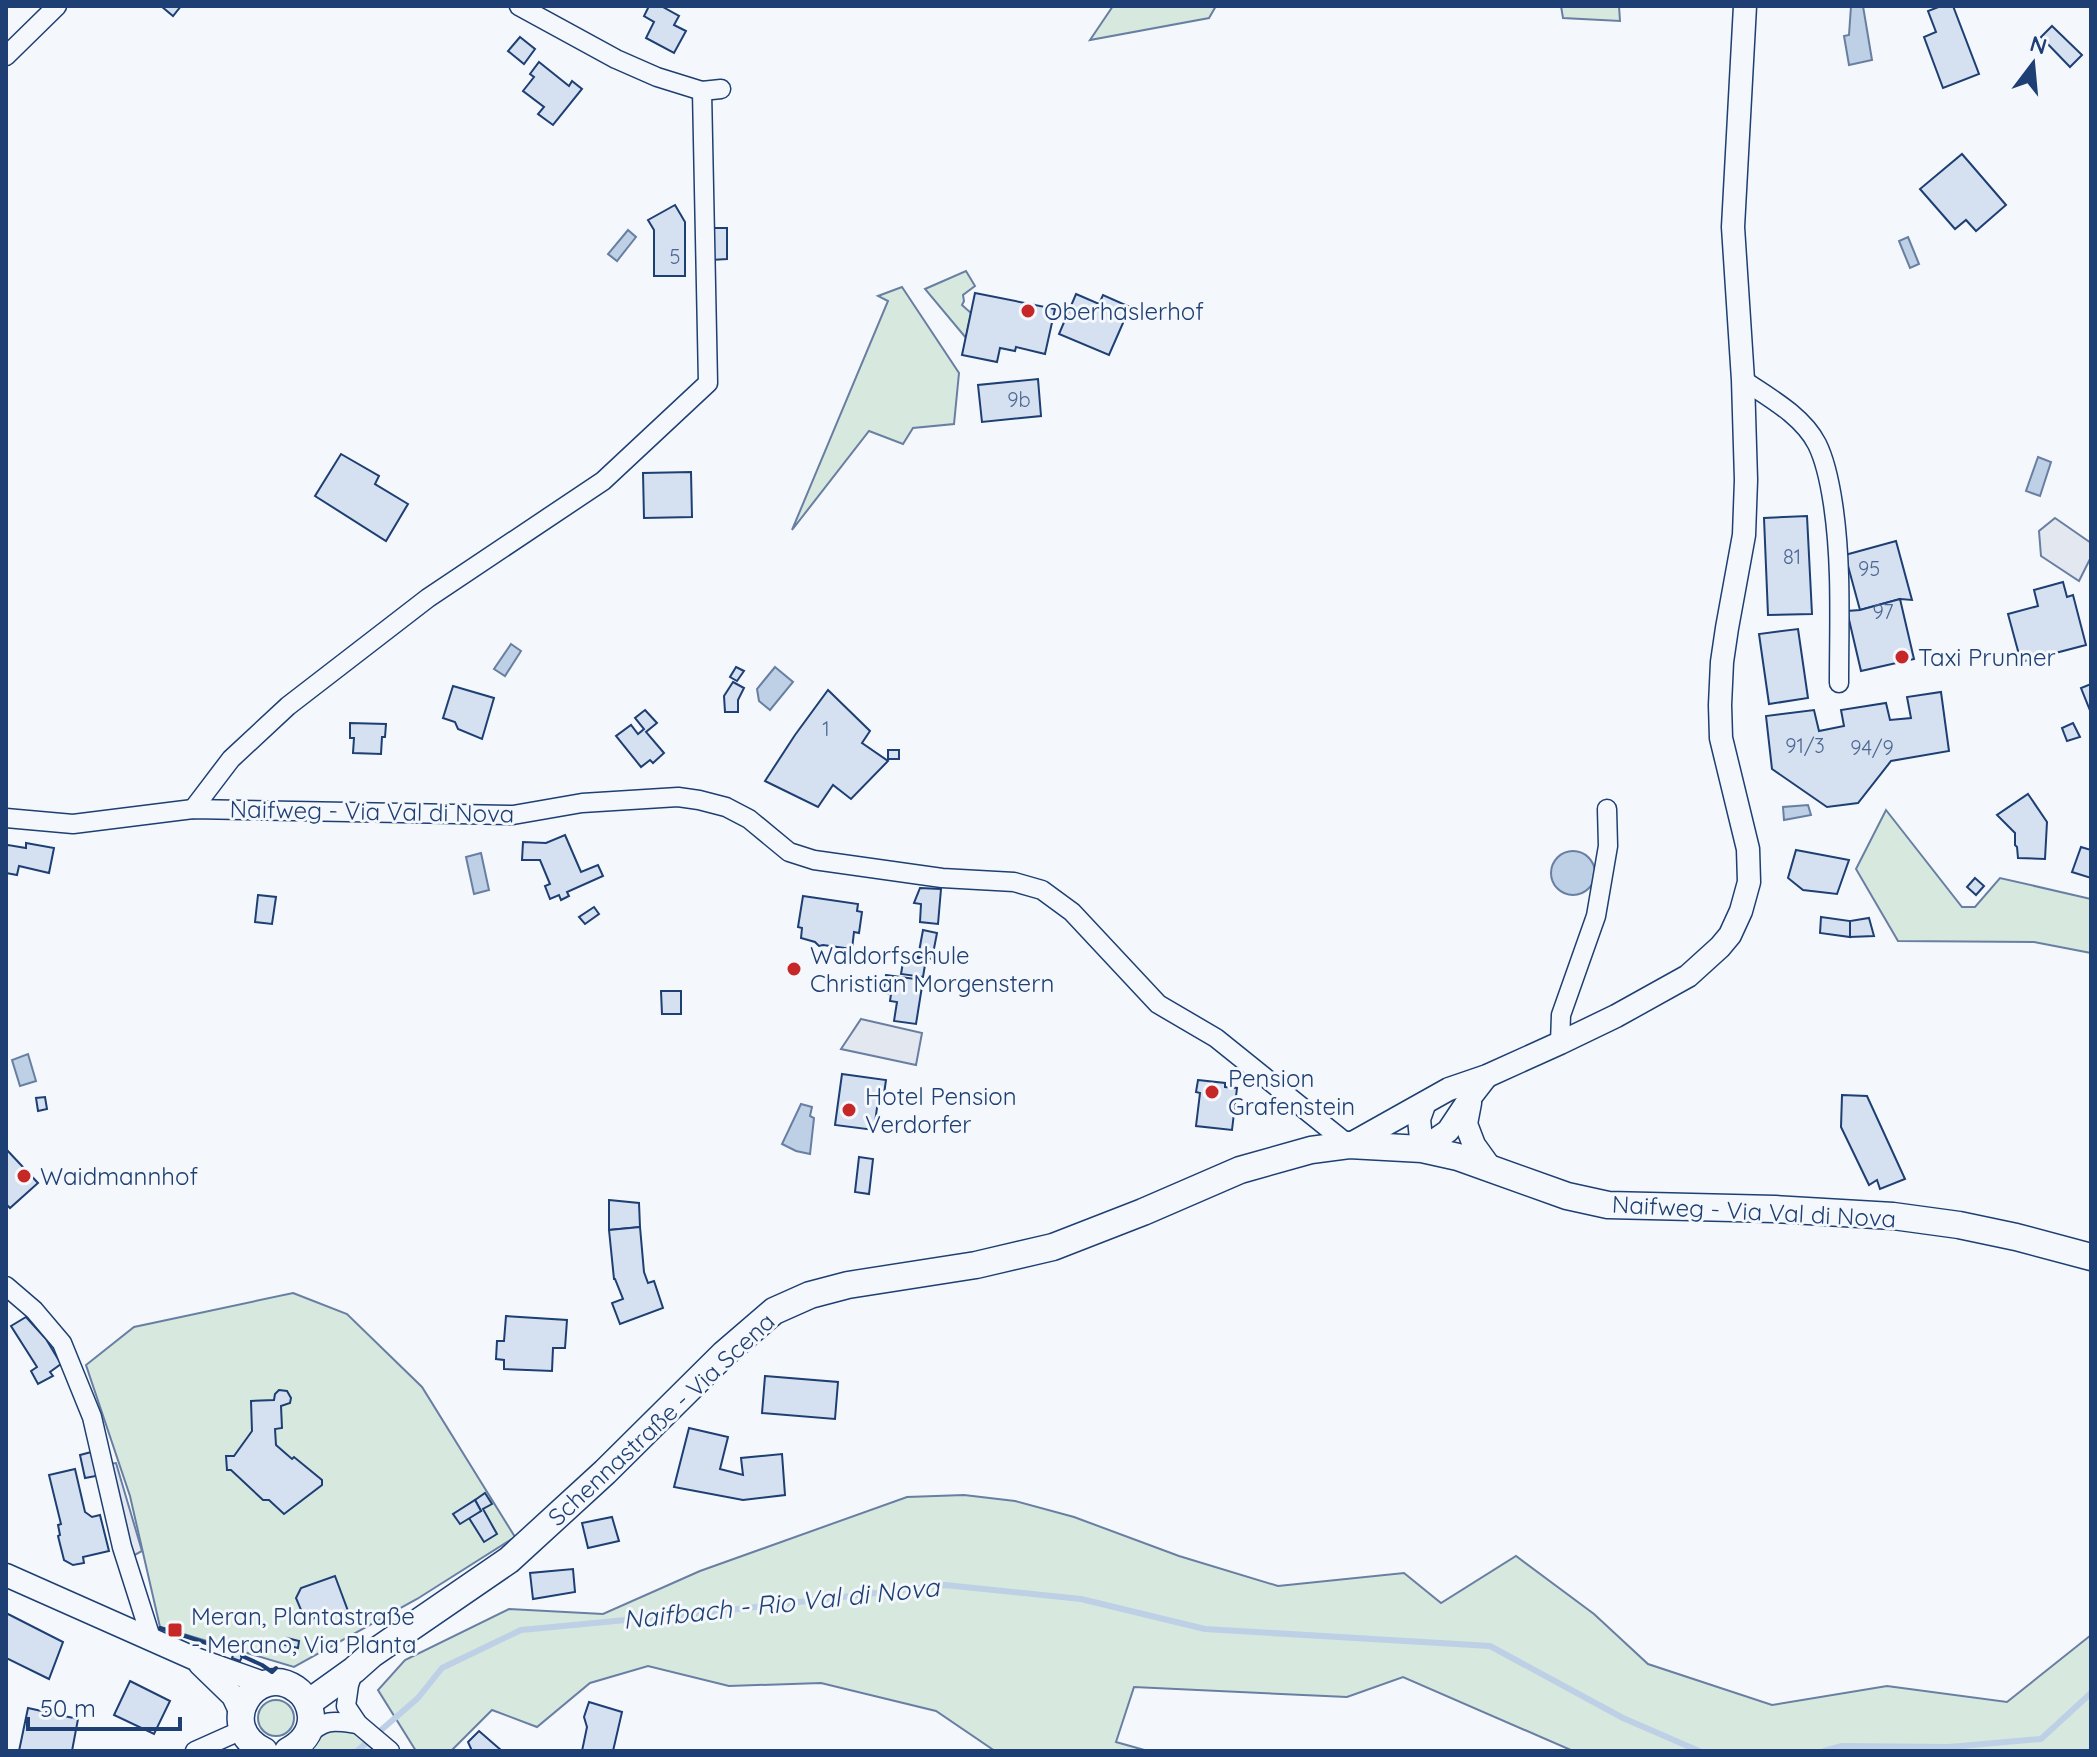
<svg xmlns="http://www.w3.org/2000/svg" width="2097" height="1757" font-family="Quicksand,sans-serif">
  <rect width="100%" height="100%" fill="#f4f7fb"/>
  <g fill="#d7e8df" stroke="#687fa3" stroke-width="2">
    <path d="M1113,6H1216L1209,18L1090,40Z"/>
    <path d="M1561,6H1619L1620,21L1563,18Z"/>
    <path d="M966,271L975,286L963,295L964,301L962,305L971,313L966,338L925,289Z"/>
    <path d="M902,287L959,373L954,424L913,428L903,444L869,431L792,530L888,301L878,296Z"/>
    <path d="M1886,810L1962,907H1975L2000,878L2091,899V953L2034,942L1898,941L1856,869Z"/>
    <path d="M293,1293L347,1314L422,1387L515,1537L417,1599L294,1667L160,1627L130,1496L86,1365L134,1327Z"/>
    <path d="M964,1495L1015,1501L1074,1517L1179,1556L1278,1586L1404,1573L1441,1603L1516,1556L1594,1614L1648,1664L1772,1705L1887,1686L2007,1702L2091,1635V1751H1573L1403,1677L1347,1697L1134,1687L1116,1742L1148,1751H995L936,1711L821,1683L729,1686L648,1666L590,1683L537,1727L492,1710L451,1751H416L378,1690L405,1660L509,1609L603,1614L700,1571L907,1497Z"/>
    <circle cx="276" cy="1718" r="18"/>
    <path d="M344,1727L361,1735L377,1751H302L316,1735Z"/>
  </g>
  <g fill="#e3e8f0" stroke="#687fa3" stroke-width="2">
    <path d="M2055,518L2091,543V557L2079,581L2041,556L2039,531Z"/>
    <path d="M861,1019L922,1033L916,1065L841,1049Z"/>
    <path d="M116,1463L142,1551L131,1557L108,1464Z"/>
  </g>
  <g fill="#bed0e5" stroke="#687fa3" stroke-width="2">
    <path d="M1851,6H1863L1872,60L1849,65L1844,36L1849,35Z"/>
    <path d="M628,230L636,237L617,261L608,254Z"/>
    <path d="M1908,237L1919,264L1910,268L1899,241Z"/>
    <path d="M2038,457L2051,462L2040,496L2026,491Z"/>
    <path d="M511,644L521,651L505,676L494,669Z"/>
    <path d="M775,667L793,682L770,710L759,701L757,689Z"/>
    <path d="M1808,805L1811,815L1784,820L1783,807Z"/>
    <circle cx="1573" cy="873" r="22"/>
    <path d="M481,853L489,890L474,894L466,857Z"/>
    <path d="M28,1054L36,1081L20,1086L12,1060Z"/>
    <path d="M801,1104L812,1107L810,1116L814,1118L810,1154L796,1151L782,1144Z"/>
  </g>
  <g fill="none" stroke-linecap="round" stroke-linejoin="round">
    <g stroke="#bed0e5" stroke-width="6">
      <path d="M357,1751L418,1698L442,1668L521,1630L720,1611L945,1585L1081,1599L1205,1629L1490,1646L1623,1718L1699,1751"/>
      <path d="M1824,1751L1842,1746L1949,1747L2041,1739L2091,1693"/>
    </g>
  </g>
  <g fill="#d5e0f0" stroke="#1d3f73" stroke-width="2">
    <path d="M161,6H181L173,16Z"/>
    <path d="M649,6H661L679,16L674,25L686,31L674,53L646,38L654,22L644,16Z"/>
    <path d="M1941,6H1953L1979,74L1943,88L1924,37L1936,32L1928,11Z"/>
    <path d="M2052,26L2082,55L2070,67L2041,37Z"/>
    <path d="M520,37L535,49L524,64L508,51Z"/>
    <path d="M539,62L569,86L572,81L582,89L553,125L538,114L544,107L523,91L534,77L530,74Z"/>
    <path d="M1962,154L2006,205L1976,231L1966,220L1955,229L1920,189Z"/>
    <path d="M675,205L685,222V276H654V230L648,220Z"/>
    <path d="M711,228H727V259L711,260Z"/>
    <path d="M975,293L1055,309L1045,354L1016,347L1015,351L1000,348L997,362L962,355Z"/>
    <path d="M1076,294L1099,304L1103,295L1130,307L1109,355L1059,334Z"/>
    <path d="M1038,379L1041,416L982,422L978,385Z"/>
    <path d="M341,454L379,476L375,484L408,504L386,541L315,496Z"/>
    <path d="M691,472L692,517L644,518L643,473Z"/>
    <path d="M1807,516L1812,614L1768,615L1764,518Z"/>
    <path d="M1896,541L1912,600L1900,599L1860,610L1845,555Z"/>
    <path d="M2063,582L2067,597L2073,595L2086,645L2021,662L2008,614L2038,606L2034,590Z"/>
    <path d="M1900,599L1914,659L1861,671L1847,611L1860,610Z"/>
    <path d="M1798,629L1808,698L1769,704L1759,634Z"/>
    <path d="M736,667L744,671L737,681L730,677Z"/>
    <path d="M733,682L744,688L738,700V712H725L724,696Z"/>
    <path d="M2091,684V713L2081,688Z"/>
    <path d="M453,686L494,698L482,739L458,729L455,722L443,718Z"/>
    <path d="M828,690L870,731L862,743L888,761L851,799L833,785L818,807L765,781L795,735Z"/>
    <path d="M1941,692L1949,751L1891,761L1858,803L1827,807L1772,769L1766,716L1814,710L1819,731L1844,726L1841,710L1886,703L1890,720L1911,718L1907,697Z"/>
    <path d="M645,710L657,723L646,732L664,753L653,763L650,760L641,767L616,736L631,725L638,734L644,729L635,718Z"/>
    <path d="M350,723L386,724L385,737H382L381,754L353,753L354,738H350Z"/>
    <path d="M2073,723L2080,737L2067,741L2062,728Z"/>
    <rect x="888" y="750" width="11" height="9"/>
    <path d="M2028,794L2047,822L2045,859L2018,858L2017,847L2015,845V833L1997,815Z"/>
    <path d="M565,835L581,872L598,865L603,876L567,892L569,896L561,900L559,895L550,899L545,886L550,884L540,860H522L523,842L546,843Z"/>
    <path d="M26,843L54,848L49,873L19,866L17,875L6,873V847L8,845L26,848Z"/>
    <path d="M2081,847L2091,850V878L2072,872Z"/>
    <path d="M1796,850L1849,860L1837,894L1803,890L1788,878Z"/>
    <path d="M1975,878L1984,886L1976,895L1967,887Z"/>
    <path d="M920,888L941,889L938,924L920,922L921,904L914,903Z"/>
    <path d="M258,895L276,897L272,924L255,922Z"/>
    <path d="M803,896L858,904L857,911L862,912L859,933L854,932L852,949L823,945L819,946L815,942L801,938L802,928L798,927Z"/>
    <path d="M594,907L599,914L585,924L579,917Z"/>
    <path d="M1821,917L1850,921V937L1820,933Z"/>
    <path d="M1869,918L1874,936L1850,937V921Z"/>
    <path d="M923,930L937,933L932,959L918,957Z"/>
    <path d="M904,956L926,959L923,977L901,974Z"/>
    <path d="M886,975L923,980L916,1024L894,1021L897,1002L890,1001L891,994L883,993Z"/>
    <path d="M661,991H681V1014H662Z"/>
    <path d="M842,1074L886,1080L884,1094L879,1093L874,1130L835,1125Z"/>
    <path d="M1198,1080L1225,1083V1087L1237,1088L1232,1130L1196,1126L1200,1093L1196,1092Z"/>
    <path d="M1842,1095L1867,1096L1905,1179L1880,1189L1877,1180L1869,1185L1841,1127Z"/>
    <path d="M45,1097L47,1109L38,1111L36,1098Z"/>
    <path d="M6,1149L38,1183L10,1208L6,1204Z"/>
    <path d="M859,1157L873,1159L869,1194L855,1192Z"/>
    <path d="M609,1200L639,1203L640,1227L609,1230Z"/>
    <path d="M640,1227L644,1272L648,1283L654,1281L663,1308L620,1324L612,1303L623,1299L615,1279H614L609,1230Z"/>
    <path d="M506,1316L567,1320L565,1348H553L552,1371L504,1369V1360L496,1359L497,1341H504Z"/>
    <path d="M26,1317L46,1339L61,1364L50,1372L53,1376L38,1384L31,1371L37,1367L11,1326Z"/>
    <path d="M765,1376L838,1382L835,1419L762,1413Z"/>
    <path d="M279,1390L287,1391L291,1398L290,1403L281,1406L282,1428L275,1429L276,1445L292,1459L294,1457L322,1480V1485L284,1514L269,1500H263L231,1470H227L226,1456H234L252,1431L251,1401L274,1400L275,1394Z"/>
    <path d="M689,1428L728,1437L720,1469L743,1475L741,1458L782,1454L785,1495L743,1500L674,1487Z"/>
    <path d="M95,1451L101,1475L85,1478L80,1455Z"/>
    <path d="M75,1469L85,1512L92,1517L100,1515L109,1551L83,1557L84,1563L73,1565L64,1560L58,1536L60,1535L58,1525L61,1524L49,1475Z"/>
    <path d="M485,1493L492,1504L483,1509L497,1534L484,1542L469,1518L481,1511L475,1500Z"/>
    <path d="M475,1500L481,1511L460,1524L453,1514Z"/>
    <path d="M612,1517L619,1541L588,1548L582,1523Z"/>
    <path d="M573,1569L575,1592L533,1599L530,1573Z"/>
    <path d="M335,1576L348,1611L321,1621L319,1616L306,1622L296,1598L301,1588Z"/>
    <path d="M6,1613L63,1642L49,1679L6,1658Z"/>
    <path d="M287,1638L299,1641L298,1648L285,1645Z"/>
    <path d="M235,1650L244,1653L240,1661L232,1658Z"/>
    <path d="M130,1681L170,1701L154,1734L114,1715Z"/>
    <path d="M589,1702L622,1712L613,1751H582L587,1727L584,1717Z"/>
    <path d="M28,1708L78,1719L72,1751H19Z"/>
    <path d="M479,1731L502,1751H472L468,1742Z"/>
  </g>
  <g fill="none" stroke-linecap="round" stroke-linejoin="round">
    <g stroke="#1d3f73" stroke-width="21">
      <g id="minor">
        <path d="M519,6L616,59L657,77L702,91L721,89"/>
        <path d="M6,56L57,6"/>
        <path d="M1743,380C1768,397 1802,415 1817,444C1826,462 1830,484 1833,504C1842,564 1839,623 1839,683"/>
        <path d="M193,809L231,759L288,706L428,598L603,481L708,383L702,91"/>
        <path d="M6,818L73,824L193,809L513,815L582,803L678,797L699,800L726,807L749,819L789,852L814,860L942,878L1014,882L1042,890L1072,912L1158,1004L1216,1038L1349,1145"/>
        <path d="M1560,1043L1561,1015L1596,916L1608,846L1607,809"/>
        <path d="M6,1286L34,1310L62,1343L92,1417L122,1547L151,1638"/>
        <path d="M354,1670L349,1685L346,1706L358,1724L390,1751"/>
        <path d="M307,1736C325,1718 334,1721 358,1724"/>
        <path d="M195,1751L242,1730"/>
      </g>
    </g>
    <g stroke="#1d3f73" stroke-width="25">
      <g id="tertiary">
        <path d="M1470,1103L1466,1124L1474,1145L1492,1170"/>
        <path d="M1424,1105L1419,1119L1422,1149L1448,1131L1472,1095L1486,1077"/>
        <path d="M1349,1145L1449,1089L1487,1076L1560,1043L1616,1016L1688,976L1720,947L1730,935L1741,911L1749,882L1748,849L1721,738L1720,705L1722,662L1727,628L1744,535L1746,480L1743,380L1733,227L1745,6"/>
        <path d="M6,1575L193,1658L266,1684"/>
        <path d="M200,1664L233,1696L241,1713"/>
      </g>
    </g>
    <g stroke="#1d3f73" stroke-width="29">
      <g id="secondary">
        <path d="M308,1703L354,1670L372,1654L509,1560L605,1472L724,1354L774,1311L810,1295L848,1285L976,1265L1053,1247L1143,1212L1240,1170L1311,1150L1349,1145L1422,1149L1458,1157L1567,1196L1608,1205L1775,1209L1893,1216L1959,1225L2016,1237L2091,1257"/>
        <path d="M264,1751C213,1726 256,1661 296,1689C305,1695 310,1706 311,1716C312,1733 301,1744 288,1751"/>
      </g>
    </g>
    <use href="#minor" stroke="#f4f7fb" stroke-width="18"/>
    <use href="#tertiary" stroke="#f4f7fb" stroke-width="22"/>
    <use href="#secondary" stroke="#f4f7fb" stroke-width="26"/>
    <g stroke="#1d3f73" stroke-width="4">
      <path d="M160,1628L234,1652"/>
      <path d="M242,1656L262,1665L272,1672L276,1668"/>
    </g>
  </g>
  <g fill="#c62828" stroke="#f4f7fb" stroke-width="3">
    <circle cx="1028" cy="311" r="8"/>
    <circle cx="1902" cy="657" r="8"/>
    <circle cx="794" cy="969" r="8"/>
    <circle cx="1212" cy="1092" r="8"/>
    <circle cx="849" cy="1110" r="8"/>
    <circle cx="24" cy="1176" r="8"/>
    <rect x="167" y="1622" width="16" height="16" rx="4"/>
  </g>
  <g text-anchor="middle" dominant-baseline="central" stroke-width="6" stroke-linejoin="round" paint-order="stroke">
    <g font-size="20" fill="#4b6792">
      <text x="675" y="256">5</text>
      <text x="1019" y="399">9b</text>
      <text x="1792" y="556">81</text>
      <text x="1869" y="568">95</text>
      <text x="1883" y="611">97</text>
      <text x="826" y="728">1</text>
      <text x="1805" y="745">91/3</text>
      <text x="1872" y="747">94/9</text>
    </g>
    <g font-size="24" fill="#1d3f73" stroke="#f4f7fb" text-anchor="start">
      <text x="1044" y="311">Oberhaslerhof</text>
      <text x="1918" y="657">Taxi Prunner</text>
      <text x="810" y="955">Waldorfschule<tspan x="810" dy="28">Christian Morgenstern</tspan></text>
      <text x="1228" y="1078">Pension<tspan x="1228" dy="28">Grafenstein</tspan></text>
      <text x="865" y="1096">Hotel Pension<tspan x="865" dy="28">Verdorfer</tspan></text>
      <text x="40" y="1176">Waidmannhof</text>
      <text x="191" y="1616">Meran, Plantastraße<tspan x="191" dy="28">- Merano, Via Planta</tspan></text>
    </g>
    <g font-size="24" fill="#1d3f73" stroke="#f4f7fb">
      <text transform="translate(372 811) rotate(1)">Naifweg - Via Val di Nova</text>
      <text transform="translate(1754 1211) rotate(3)">Naifweg - Via Val di Nova</text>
      <text transform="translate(661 1419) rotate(-43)">Schennastraße - Via Scena</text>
    </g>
    <g font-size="26" font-style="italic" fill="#1d3f73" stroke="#f4f7fb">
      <text transform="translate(781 1603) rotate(-6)">Naifbach - Rio Val di Nova</text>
    </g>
  </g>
  <rect width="2097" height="1757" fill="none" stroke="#1d3f73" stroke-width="16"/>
  <g transform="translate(2033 64) rotate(16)" stroke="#f4f7fb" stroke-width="6" paint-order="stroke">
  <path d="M0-6L14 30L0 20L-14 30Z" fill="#1d3f73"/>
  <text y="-12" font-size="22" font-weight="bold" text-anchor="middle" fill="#1d3f73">N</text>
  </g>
  <path d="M28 1717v12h152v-12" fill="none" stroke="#1d3f73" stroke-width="4"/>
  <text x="40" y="1717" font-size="24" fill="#1d3f73" stroke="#f4f7fb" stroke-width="6" paint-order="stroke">50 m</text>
</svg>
